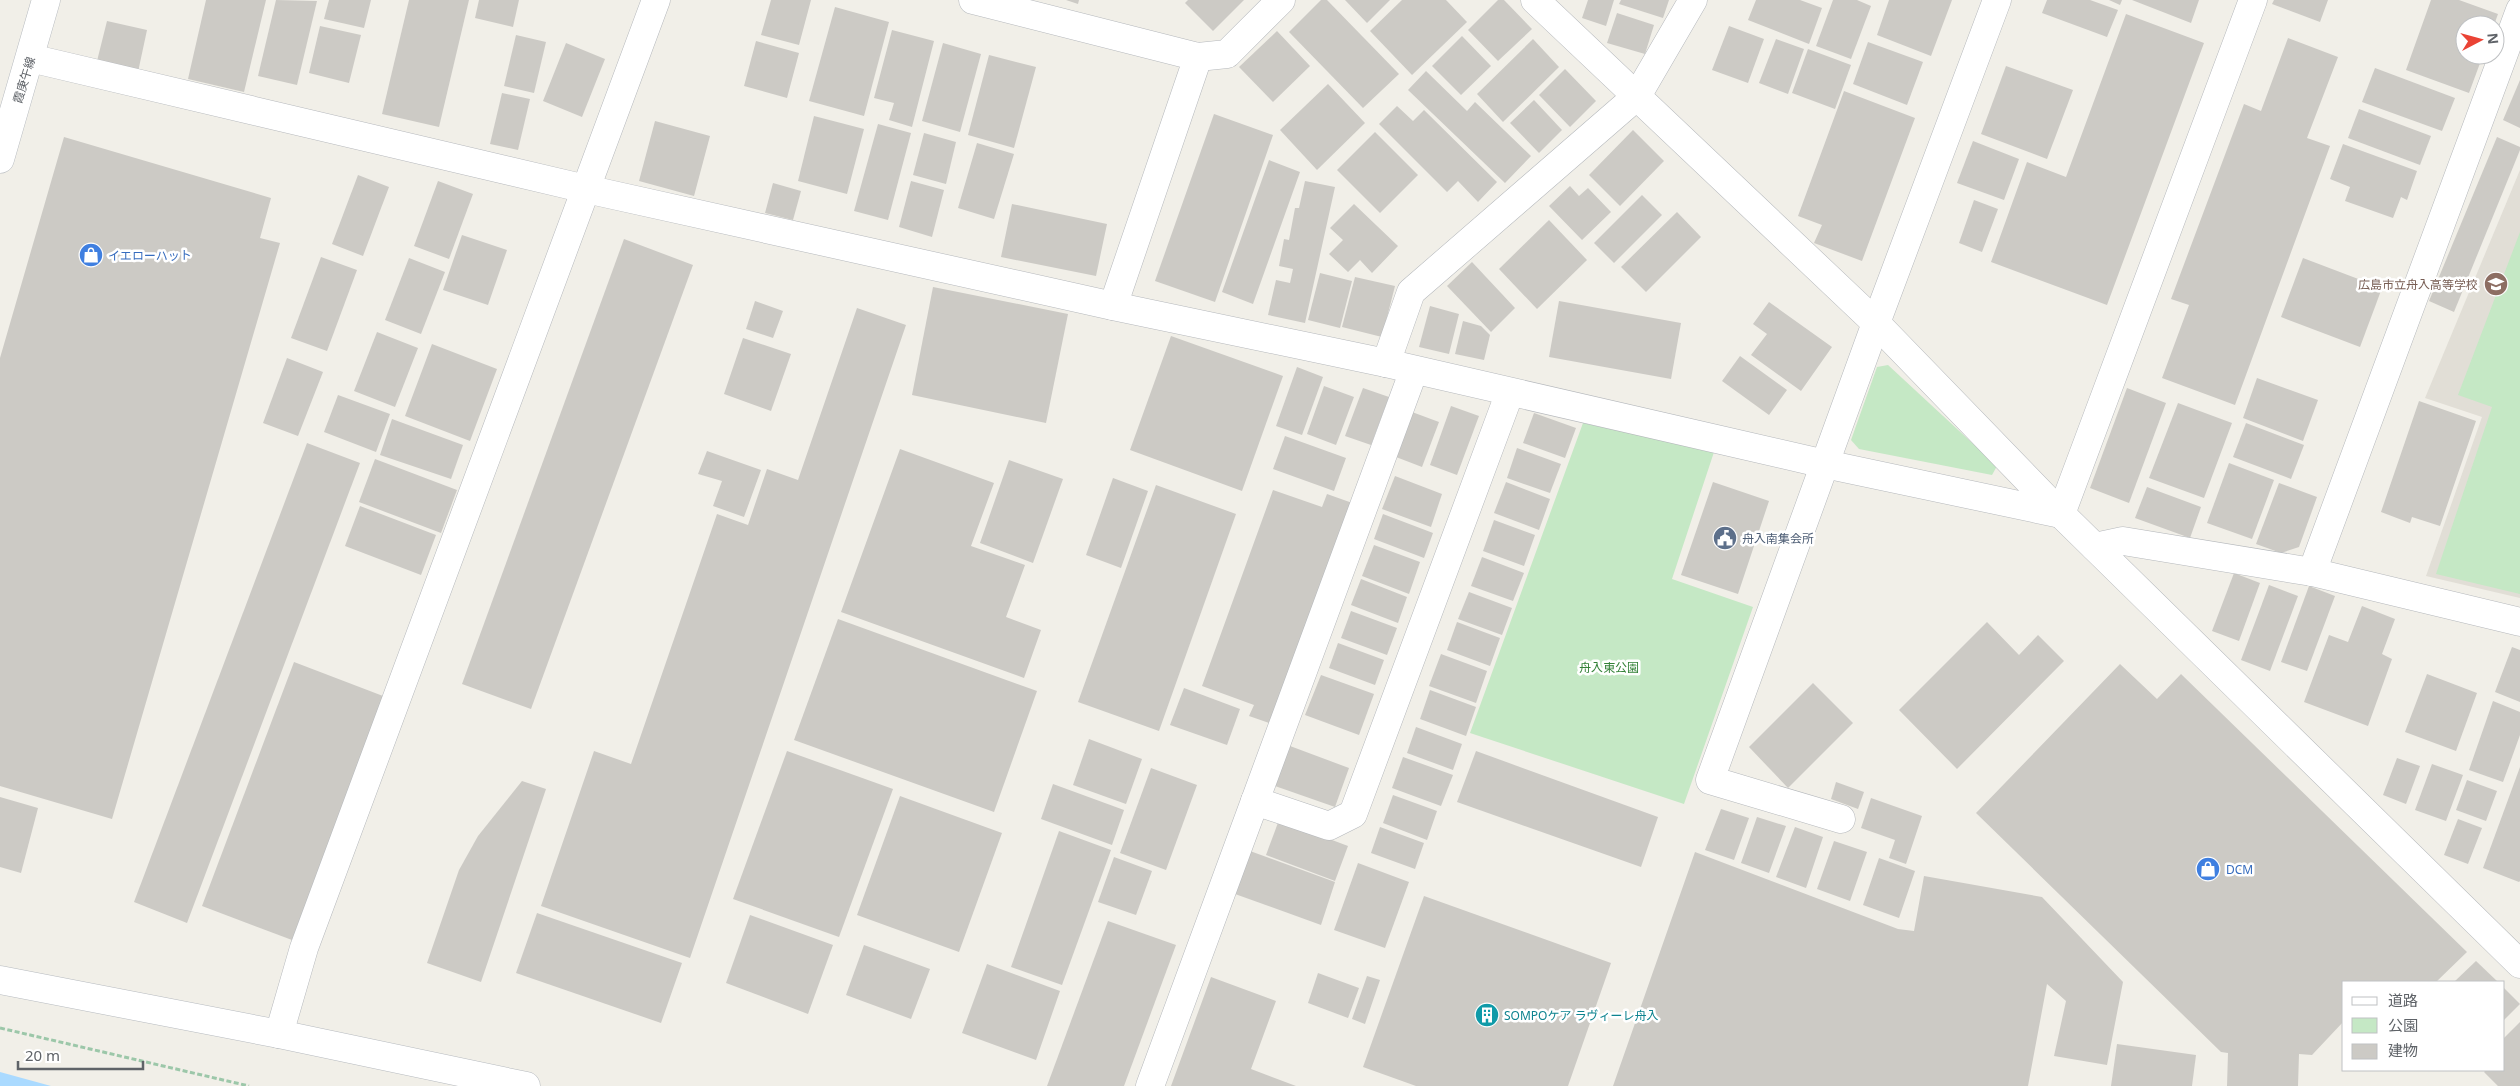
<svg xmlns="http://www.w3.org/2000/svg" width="2520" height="1086" font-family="'Noto Sans','Noto Sans JP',sans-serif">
  <rect width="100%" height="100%" fill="#f1efe8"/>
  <path fill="#e1ded6" d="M2520,170V598L2426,576L2482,417L2425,398Z"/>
  <g fill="#c5e8c5">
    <path d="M2520,232V594L2436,574L2492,407L2458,395Z"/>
    <path d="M1888,365L1997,466L1992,475L1859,449L1851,440L1877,367Z"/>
    <path d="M1583,423L1714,452L1672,579L1753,607L1684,804L1470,733Z"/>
  </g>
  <path fill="#aadaff" d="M0,1072L51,1086H0Z"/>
  <g fill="#cccac5">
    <path d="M206,0H266L244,92L188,79Z"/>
    <path d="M276,0L317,1L297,85L258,76Z"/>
    <path d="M329,0H371L364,28L324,19Z"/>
    <path d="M409,0H469L439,127L382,114Z"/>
    <path d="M479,0H519L513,27L475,18Z"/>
    <path d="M771,0H811L799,45L761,35Z"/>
    <path d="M1066,0H1079L1078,4Z"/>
    <path d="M1188,0H1244L1213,31L1185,3Z"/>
    <path d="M1321,0H1327L1399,74L1363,108L1289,32Z"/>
    <path d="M1345,0H1390L1367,23Z"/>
    <path d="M1402,0H1446L1467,22L1412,75L1370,31Z"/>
    <path d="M1498,0H1504L1532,29L1498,61L1468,30Z"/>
    <path d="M1588,0H1614L1606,26L1582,18Z"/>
    <path d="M1621,0H1669L1663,18L1619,4Z"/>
    <path d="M1756,0H1800L1822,8L1809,44L1748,20Z"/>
    <path d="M1833,0H1857L1871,6L1851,59L1816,46Z"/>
    <path d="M1889,0H1952L1931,56L1877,35Z"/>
    <path d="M2047,0H2090L2118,10L2107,37L2042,13Z"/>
    <path d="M2109,0H2122L2120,5Z"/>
    <path d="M2132,0H2199L2191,23Z"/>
    <path d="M2274,0H2328L2320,22L2272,4Z"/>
    <path d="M2431,0H2459L2498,14L2494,25H2465V55H2483L2469,93L2406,70Z"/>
    <path d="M835,7L889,22L864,116L809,101Z"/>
    <path d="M1617,13L1654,25L1645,54L1607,43Z"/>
    <path d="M2126,14L2204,43L2107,305L1991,262L2027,162L2066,177Z"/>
    <path d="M107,21L147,30L138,72L97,61Z"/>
    <path d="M320,26L361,35L349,83L309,73Z"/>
    <path d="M1729,26L1764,39L1748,83L1712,70Z"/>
    <path d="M892,30L934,41L912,127L889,120L894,103L874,98Z"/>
    <path d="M1277,31L1310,66L1273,102L1239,67Z"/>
    <path d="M516,35L546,42L534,93L504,86Z"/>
    <path d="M1462,36L1491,66L1461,95L1432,66Z"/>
    <path d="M2288,38L2338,57L2307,138L2330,146L2235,405L2162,378L2189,305L2171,299L2244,104L2261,111Z"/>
    <path d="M1533,39L1559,67L1503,122L1477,94Z"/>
    <path d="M1776,39L1804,49L1788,94L1759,83Z"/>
    <path d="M756,41L799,53L787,98L744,86Z"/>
    <path d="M1868,42L1923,62L1907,105L1853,84Z"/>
    <path d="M566,43L605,59L582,117L543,101Z"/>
    <path d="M943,43L981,54L960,132L922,121Z"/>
    <path d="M1808,49L1851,65L1835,109L1792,93Z"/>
    <path d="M989,55L1036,67L1014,148L968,135Z"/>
    <path d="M2006,66L2073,90L2047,159L1981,134Z"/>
    <path d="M2375,68L2455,98L2442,131L2362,102Z"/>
    <path d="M1565,69L1596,101L1570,127L1539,95Z"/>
    <path d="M1426,71L1467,111L1475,102L1531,156L1505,183L1408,90Z"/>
    <path d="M2520,80V128L2503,120Z"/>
    <path d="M1328,84L1365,123L1317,170L1280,130Z"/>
    <path d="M1844,91L1915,118L1862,261L1814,243L1822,225L1798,216Z"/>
    <path d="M502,93L530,99L518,150L490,144Z"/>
    <path d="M1534,100L1562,130L1539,153L1510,123Z"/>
    <path d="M1397,106L1413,121L1424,110L1497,182L1478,202L1458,181L1447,192L1379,124Z"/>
    <path d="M2359,109L2431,136L2420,165L2348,138Z"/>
    <path d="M1214,114L1273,135L1215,302L1155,281Z"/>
    <path d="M814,116L864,129L847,194L798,181Z"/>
    <path d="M655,121L710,136L694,196L639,181Z"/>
    <path d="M878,124L911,133L888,220L854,211Z"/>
    <path d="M1633,130L1664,161L1620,206L1589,175Z"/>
    <path d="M1375,132L1418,175L1380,213L1337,170Z"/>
    <path d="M924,133L956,142L946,184L913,175Z"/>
    <path d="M64,137L271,198L260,238L280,243L112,819L0,786V358Z"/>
    <path d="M2497,137L2520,147V150L2454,312L2429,301Z"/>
    <path d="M1973,141L2019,159L2004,200L1957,183Z"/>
    <path d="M977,143L1014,154L994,219L958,208Z"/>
    <path d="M2343,144L2417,171L2407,200L2401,197L2393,218L2345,201L2350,187L2330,179Z"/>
    <path d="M1269,160L1300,172L1253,304L1222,292Z"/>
    <path d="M358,175L389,187L363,256L332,244Z"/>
    <path d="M438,181L473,194L449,259L414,246Z"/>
    <path d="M911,181L944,190L932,237L899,227Z"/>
    <path d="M1305,181L1335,187L1305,323L1268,315L1276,280L1290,283L1293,269L1279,266L1284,239L1289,240L1295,208H1299Z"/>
    <path d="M773,183L801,191L793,220L765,213Z"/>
    <path d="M1570,186L1579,196L1588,188L1611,212L1582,240L1549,206Z"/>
    <path d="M1642,195L1662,215L1614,263L1594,243Z"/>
    <path d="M1974,200L1998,209L1982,252L1959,243Z"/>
    <path d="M1012,204L1107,224L1096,276L1001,257Z"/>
    <path d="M1354,204L1398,246L1372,273L1360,260L1348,272L1329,254L1343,240L1330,228Z"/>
    <path d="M1677,212L1701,237L1646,292L1621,267Z"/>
    <path d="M1549,220L1587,260L1537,309L1499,269Z"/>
    <path d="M462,235L507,250L488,305L443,290Z"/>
    <path d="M624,239L693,265L531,709L462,684Z"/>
    <path d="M321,257L357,270L327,351L291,338Z"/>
    <path d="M409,258L445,272L421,334L385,320Z"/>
    <path d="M2303,258L2382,288L2360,347L2281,317Z"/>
    <path d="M1472,262L1515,308L1491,332L1447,286Z"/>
    <path d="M1320,273L1352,281L1340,328L1308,320Z"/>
    <path d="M1355,277L1395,286L1382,337L1342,327Z"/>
    <path d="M933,287L1068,314L1046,423L912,395Z"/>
    <path d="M755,301L783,311L773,338L746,329Z"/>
    <path d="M1559,301L1681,323L1671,379L1549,357Z"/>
    <path d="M1769,302L1832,347L1801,391L1751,355L1767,334L1753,324Z"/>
    <path d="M1430,306L1459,314L1449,354L1419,347Z"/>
    <path d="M857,308L906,325L690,958L541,906L594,751L631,764L717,514L748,525L767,469L798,480Z"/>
    <path d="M1463,321L1481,326L1490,335L1484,360L1455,354Z"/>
    <path d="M377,332L418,348L395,407L354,391Z"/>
    <path d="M1171,336L1283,376L1242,491L1130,450Z"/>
    <path d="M743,338L791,354L771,411L724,394Z"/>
    <path d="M432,344L497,369L470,441L405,416Z"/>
    <path d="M1740,356L1787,390L1769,415L1722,381Z"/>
    <path d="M287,358L323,372L298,436L263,423Z"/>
    <path d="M1297,367L1323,377L1302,435L1276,426Z"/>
    <path d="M2257,378L2318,400L2303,441L2243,418Z"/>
    <path d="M1324,386L1354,397L1336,445L1307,434Z"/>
    <path d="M1363,388L1389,397L1371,445L1345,436Z"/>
    <path d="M2127,388L2166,403L2129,503L2090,488Z"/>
    <path d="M338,395L390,414L376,452L324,432Z"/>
    <path d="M2419,401L2476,421L2440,526L2412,517L2410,523L2381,512Z"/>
    <path d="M2178,403L2232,423L2204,498L2149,478Z"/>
    <path d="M1451,406L1479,416L1457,475L1430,465Z"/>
    <path d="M1412,412L1439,422L1422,467L1396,457Z"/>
    <path d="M1534,413L1576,428L1565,458L1523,443Z"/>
    <path d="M392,419L463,445L451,479L380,455Z"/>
    <path d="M2246,423L2304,445L2291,479L2233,457Z"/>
    <path d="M1285,436L1346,458L1334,491L1273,469Z"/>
    <path d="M307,443L360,463L187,923L134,902Z"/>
    <path d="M1517,448L1561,464L1550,493L1507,478Z"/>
    <path d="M900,449L994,483L971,546L1025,565L1006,617L1041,630L1024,678L841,612Z"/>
    <path d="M707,451L761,470L744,517L713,506L722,481L698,474Z"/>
    <path d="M375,459L457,490L441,533L359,502Z"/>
    <path d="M1009,460L1063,479L1033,563L980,543Z"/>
    <path d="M2229,463L2274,480L2252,539L2207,523Z"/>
    <path d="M1395,476L1442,494L1431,527L1382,509Z"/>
    <path d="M1113,478L1148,491L1121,568L1086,555Z"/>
    <path d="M1506,482L1550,499L1539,530L1494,513Z"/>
    <path d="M1713,482L1769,501L1738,594L1681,575Z"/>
    <path d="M2279,483L2317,497L2299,547L2281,553L2256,544Z"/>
    <path d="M1156,485L1236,514L1159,731L1078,702Z"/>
    <path d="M2147,487L2201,507L2190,538L2135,518Z"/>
    <path d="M1273,490L1322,507L1327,494L1358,505L1278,726L1249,716L1254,705L1202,686Z"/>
    <path d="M360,506L436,535L421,575L345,546Z"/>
    <path d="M1383,514L1433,533L1424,558L1374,539Z"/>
    <path d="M1494,520L1535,535L1524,566L1483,551Z"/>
    <path d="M1374,545L1420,562L1409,594L1362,576Z"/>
    <path d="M1482,557L1524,573L1513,601L1471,586Z"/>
    <path d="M2234,573L2260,583L2239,641L2212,631Z"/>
    <path d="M1361,579L1407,597L1398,623L1351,605Z"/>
    <path d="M2269,585L2298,596L2270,671L2241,660Z"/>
    <path d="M2309,586L2335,596L2307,671L2281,662Z"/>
    <path d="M1469,592L1512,608L1502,635L1458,619Z"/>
    <path d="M2362,606L2395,619L2382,654L2392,659L2368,726L2304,702L2329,635L2348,642Z"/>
    <path d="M1351,611L1397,628L1387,655L1341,638Z"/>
    <path d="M838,619L1037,691L994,812L794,740Z"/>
    <path d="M1457,622L1500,638L1490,666L1447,650Z"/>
    <path d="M1987,622L2019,655L2038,635L2064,661L1957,769L1899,710Z"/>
    <path d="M1338,643L1384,660L1375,685L1329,668Z"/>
    <path d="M2512,647L2520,650V702L2495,692Z"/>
    <path d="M1441,654L1487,671L1476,703L1429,686Z"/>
    <path d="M294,662L383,696L292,940L202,906Z"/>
    <path d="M2120,664L2157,699L2181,674L2467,952L2436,982H2344V1021L2312,1055L2299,1054L2298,1086H2227L2228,1053L2221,1052L1976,813Z"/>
    <path d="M2427,674L2477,693L2456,751L2405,732Z"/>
    <path d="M1321,675L1374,694L1359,735L1305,715Z"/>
    <path d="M1813,683L1853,723L1788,788L1749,747Z"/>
    <path d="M1184,688L1240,709L1227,745L1170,725Z"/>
    <path d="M1430,690L1476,707L1466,736L1420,719Z"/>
    <path d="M2493,701L2520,712V735L2503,782L2469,770Z"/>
    <path d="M1416,727L1462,744L1453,770L1407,753Z"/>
    <path d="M1089,739L1142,759L1126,804L1073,785Z"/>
    <path d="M1290,746L1349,768L1335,807L1275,786Z"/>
    <path d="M787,751L893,789L839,937L733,899Z"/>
    <path d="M1476,751L1658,817L1641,867L1457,802Z"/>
    <path d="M1403,757L1453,775L1441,806L1392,788Z"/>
    <path d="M2397,758L2420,766L2406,804L2383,795Z"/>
    <path d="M2432,764L2463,775L2446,821L2415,810Z"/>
    <path d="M2520,767V881L2519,882L2483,868Z"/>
    <path d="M1151,768L1197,785L1166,870L1120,853Z"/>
    <path d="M2467,780L2497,791L2486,821L2456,810Z"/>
    <path d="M522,781L546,789L481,982L427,963L459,870L478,836Z"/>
    <path d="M1836,782L1864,792L1858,809L1831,799Z"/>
    <path d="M1053,784L1124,810L1112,845L1041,819Z"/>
    <path d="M1393,795L1437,811L1427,840L1383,823Z"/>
    <path d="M900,796L1002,833L959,952L857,915Z"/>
    <path d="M0,797L38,808L21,873L0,867Z"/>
    <path d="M1871,798L1922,816L1906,864L1889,858L1895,840L1861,828Z"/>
    <path d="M1721,809L1749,818L1734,860L1705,850Z"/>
    <path d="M1757,817L1786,826L1769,873L1741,863Z"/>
    <path d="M2458,819L2482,828L2468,864L2444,855Z"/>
    <path d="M1279,820L1348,846L1335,881L1266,855Z"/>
    <path d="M1380,827L1424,843L1415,869L1371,853Z"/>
    <path d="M1795,827L1823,837L1806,888L1776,877Z"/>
    <path d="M1059,831L1111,850L1062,985L1011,967Z"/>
    <path d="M1834,841L1867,852L1850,901L1817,889Z"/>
    <path d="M1250,851L1335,882L1321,925L1235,894Z"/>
    <path d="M1695,852L1898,929L1914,931L1924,876L2042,897L2123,982L2107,1065L2054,1056L2066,1001L2047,984L2028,1086H1613Z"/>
    <path d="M1114,857L1152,871L1136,915L1098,902Z"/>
    <path d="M1879,858L1915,871L1899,918L1863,905Z"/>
    <path d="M1358,863L1409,882L1385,948L1334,930Z"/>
    <path d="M1424,896L1611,963L1568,1086H1416L1363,1067Z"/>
    <path d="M537,913L682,963L661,1023L516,973Z"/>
    <path d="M750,915L833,945L808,1014L726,983Z"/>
    <path d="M1108,921L1176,945L1124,1086H1047Z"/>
    <path d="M864,945L930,969L911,1019L846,995Z"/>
    <path d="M2476,961L2498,982H2454Z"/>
    <path d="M987,964L1060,991L1036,1060L962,1033Z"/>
    <path d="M1318,973L1359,988L1348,1018L1308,1003Z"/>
    <path d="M1367,976L1380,980L1365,1024L1352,1019Z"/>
    <path d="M1211,977L1276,1001L1251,1069L1296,1086H1171Z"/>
    <path d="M2504,988L2520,1004L2504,1020Z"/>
    <path d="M2520,1022V1086H2498L2484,1072L2486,1070H2504V1038Z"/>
    <path d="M2117,1044L2196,1055L2192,1086H2111Z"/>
  </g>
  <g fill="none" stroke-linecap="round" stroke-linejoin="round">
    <g stroke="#b5b8bc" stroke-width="29">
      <g id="street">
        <path d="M973,0L1198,57L1227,54L1281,0"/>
        <path d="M1535,0L1876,323L2061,514L2520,964"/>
        <path d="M30,58L586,189L1113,306L1386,363L1825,464L2061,514L2253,0"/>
        <path d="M1113,306L1198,57"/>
        <path d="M1386,363L1411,292L1637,96L1693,0"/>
        <path d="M2095,547L2123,541L2312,572L2520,622"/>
        <path d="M2312,572L2520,10"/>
        <path d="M1255,801L1414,370"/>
        <path d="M1841,819L1710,780L1876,323L1997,0"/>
        <path d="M279,1034L304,948L656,0"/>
        <path d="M1150,1086L1255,801L1329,826L1353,814L1510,392"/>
      </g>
    </g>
    <g stroke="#b6babf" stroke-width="29">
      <g id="secondary">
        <path d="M0,159L46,0"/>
        <path d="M0,980L279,1034L526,1086"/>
      </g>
    </g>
    <path stroke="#9cc7a9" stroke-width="3" stroke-dasharray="5 2.5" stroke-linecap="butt" d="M0,1028L249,1086"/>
    <use href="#street" stroke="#fff" stroke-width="28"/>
    <use href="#secondary" stroke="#fff" stroke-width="28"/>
  </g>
  <defs>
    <g id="shop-disc" transform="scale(1.25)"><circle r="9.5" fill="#3f7fe0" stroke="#fff"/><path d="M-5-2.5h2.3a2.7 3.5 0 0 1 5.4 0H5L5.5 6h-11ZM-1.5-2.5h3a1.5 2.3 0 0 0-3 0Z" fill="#fff"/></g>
    <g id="school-disc" transform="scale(1.25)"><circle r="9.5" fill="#8d6e63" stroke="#fff"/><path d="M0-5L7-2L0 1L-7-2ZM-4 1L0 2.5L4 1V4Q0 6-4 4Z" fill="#fff"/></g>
    <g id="civic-disc" transform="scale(1.25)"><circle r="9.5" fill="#5c6f8a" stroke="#fff"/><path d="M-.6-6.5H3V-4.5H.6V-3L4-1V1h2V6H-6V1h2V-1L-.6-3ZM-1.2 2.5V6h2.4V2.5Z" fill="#fff"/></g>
    <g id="building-disc" transform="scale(1.25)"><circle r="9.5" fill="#0f9aa8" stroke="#fff"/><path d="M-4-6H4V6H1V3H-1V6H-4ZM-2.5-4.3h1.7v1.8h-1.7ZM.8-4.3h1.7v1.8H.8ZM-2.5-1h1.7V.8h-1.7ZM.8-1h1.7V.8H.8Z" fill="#fff"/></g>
  </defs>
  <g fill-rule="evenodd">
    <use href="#shop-disc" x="91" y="255"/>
    <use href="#school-disc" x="2496" y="284"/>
    <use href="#civic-disc" x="1725" y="538"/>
    <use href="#shop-disc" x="2208" y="869"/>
    <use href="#building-disc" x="1487" y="1015"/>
  </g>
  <g text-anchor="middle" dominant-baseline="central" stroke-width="5" stroke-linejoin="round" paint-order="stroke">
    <g font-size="12" fill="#5f6368" stroke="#fff">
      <text transform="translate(24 80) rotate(-73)">霞庚午線</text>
    </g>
    <g font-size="12" fill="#366cbe" stroke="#fff" text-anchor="start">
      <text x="108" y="255">イエローハット</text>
      <text x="2226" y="869">DCM</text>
    </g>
    <g font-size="12" fill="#785e54" stroke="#fff" text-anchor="end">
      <text x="2478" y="284">広島市立舟入高等学校</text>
    </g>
    <g font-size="12" fill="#4e5e75" stroke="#fff" text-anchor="start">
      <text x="1742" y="538">舟入南集会所</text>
    </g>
    <g font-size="12" fill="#348238" stroke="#fff">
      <text x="1609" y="667">舟入東公園</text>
    </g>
    <g font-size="12" fill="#0d838f" stroke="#fff" text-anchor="start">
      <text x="1504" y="1015">SOMPOケア ラヴィーレ舟入</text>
    </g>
  </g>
  <rect x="2342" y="981" width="162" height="90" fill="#ffffff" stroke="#bfc1c3"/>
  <rect x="2352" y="997" width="25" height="8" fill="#ffffff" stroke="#bfc1c3"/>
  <text x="2388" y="1006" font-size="15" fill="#5f6368">道路</text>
  <rect x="2352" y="1018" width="25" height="15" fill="#c5e8c5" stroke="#bfc1c3"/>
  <text x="2388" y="1031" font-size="15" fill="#5f6368">公園</text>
  <rect x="2352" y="1044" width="25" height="15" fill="#cccac5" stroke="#bfc1c3"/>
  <text x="2388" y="1056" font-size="15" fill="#5f6368">建物</text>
  <g transform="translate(2480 40) rotate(84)"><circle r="24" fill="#ffffff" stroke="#bfc1c3"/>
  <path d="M0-4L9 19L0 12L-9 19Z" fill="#ea4335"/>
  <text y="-8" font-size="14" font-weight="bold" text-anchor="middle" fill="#5f6368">N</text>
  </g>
  <path d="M18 1061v8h125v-8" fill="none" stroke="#5f6368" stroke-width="2.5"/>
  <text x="25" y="1061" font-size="15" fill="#5f6368" stroke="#ffffff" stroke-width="4" paint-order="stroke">20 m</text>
</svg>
